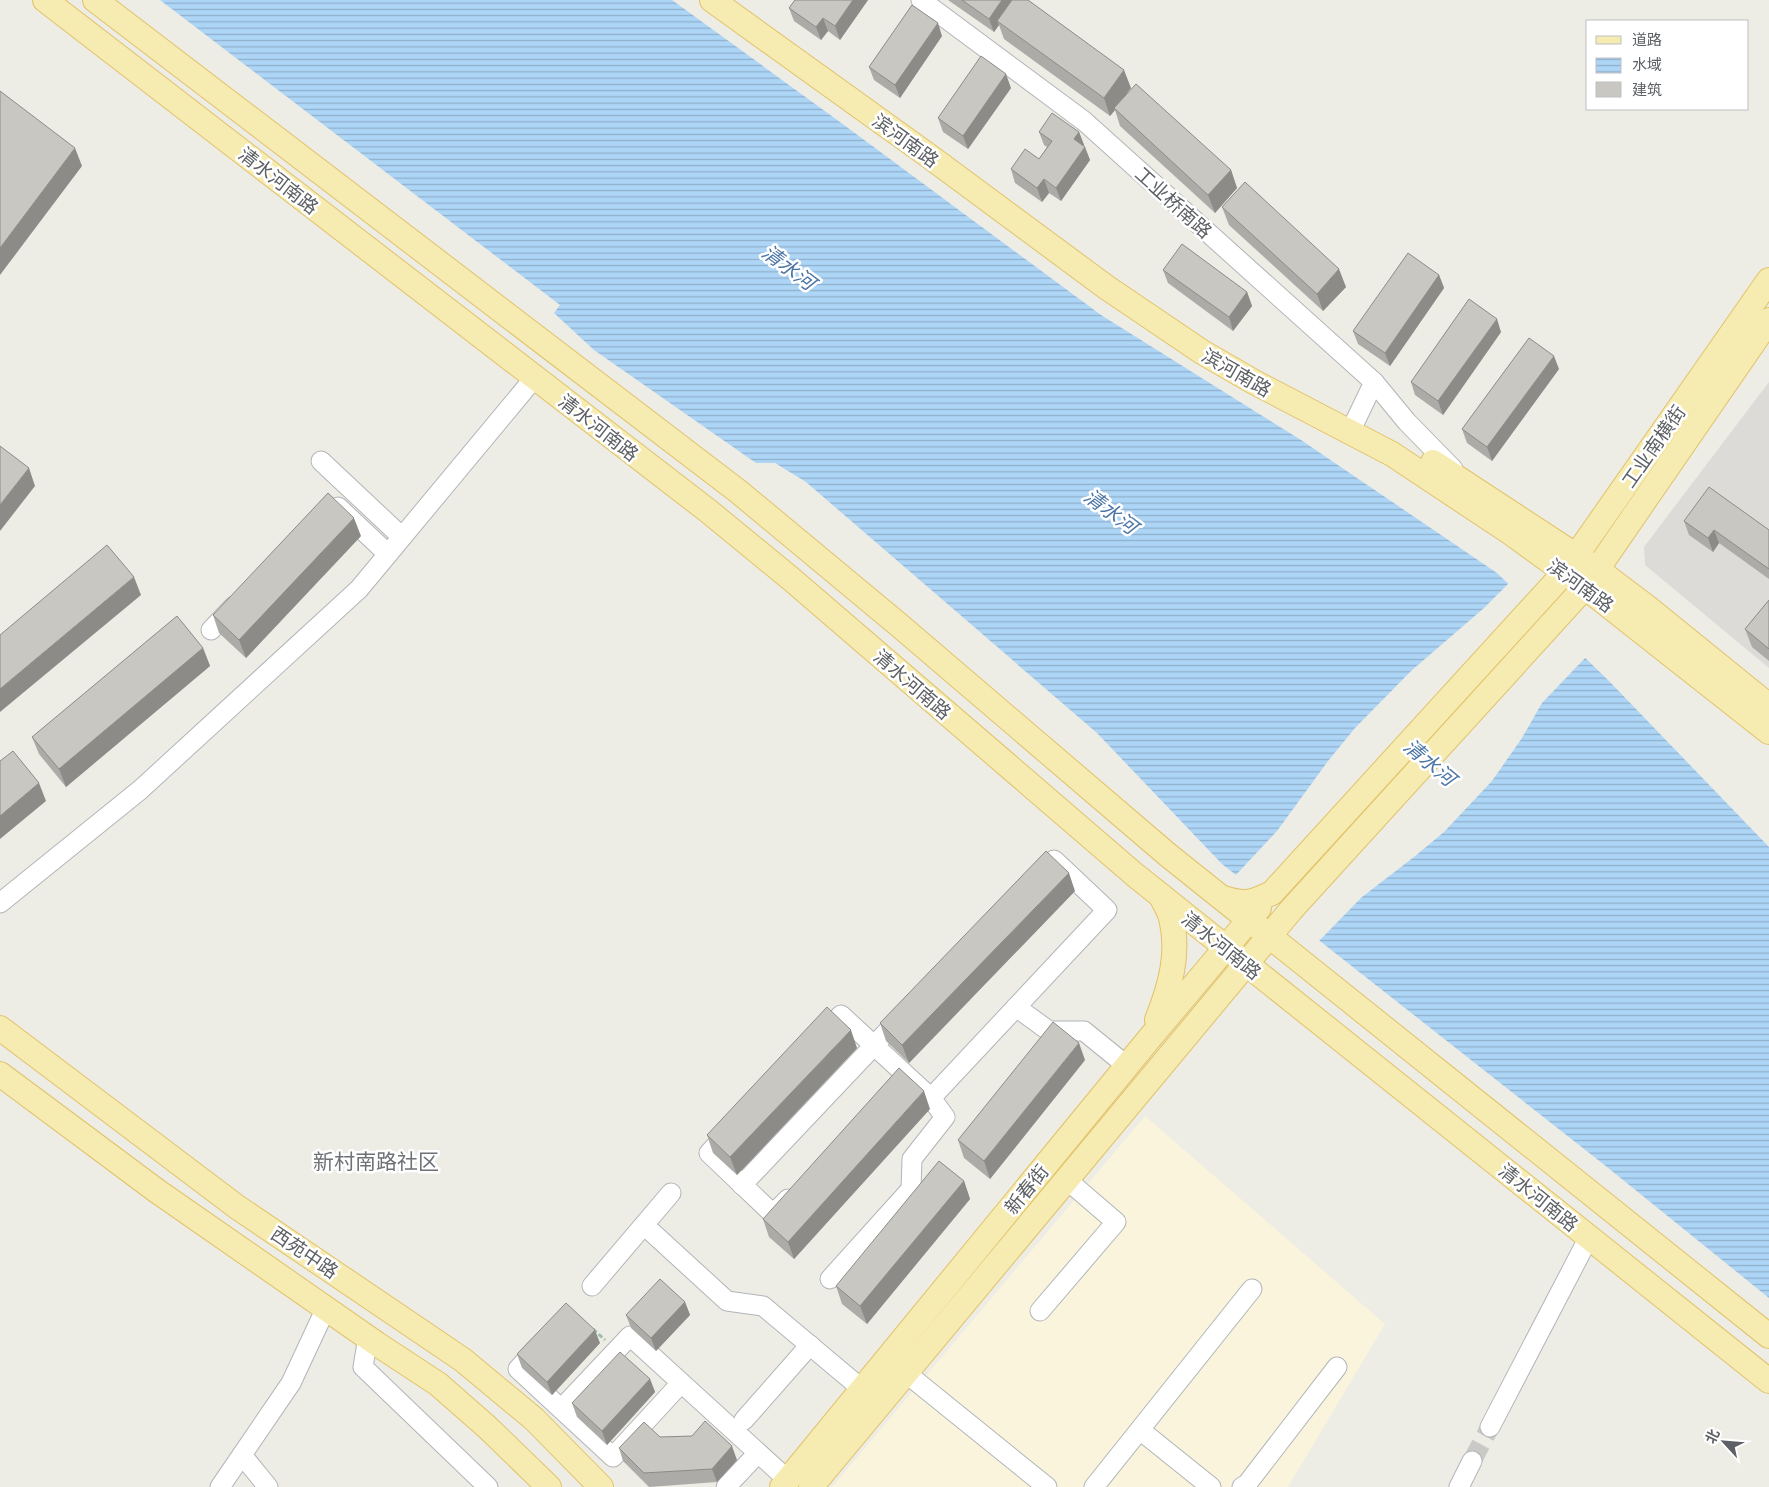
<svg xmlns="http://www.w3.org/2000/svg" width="1769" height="1487" font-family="'Titillium Web','Noto Sans SC',sans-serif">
  <defs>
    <pattern id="water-rules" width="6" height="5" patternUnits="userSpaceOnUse" patternTransform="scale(1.25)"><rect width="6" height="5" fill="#add5f6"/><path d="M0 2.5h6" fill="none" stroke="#90b0cb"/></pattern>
  </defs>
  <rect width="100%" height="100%" fill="#edece5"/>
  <path fill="#faf4dd" d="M1145,1116L1385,1324L1288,1487H832Z"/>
  <path fill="#dcdbd7" d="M1769,382V668L1645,565L1644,547Z"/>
  <path fill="url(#water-rules)" d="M160,0H672L844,125L1101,315L1301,440L1497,573L1608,680L1769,847V1298L1607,1167L1222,864L1097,733L806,482L775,463H756L594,350L554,313L560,305Z"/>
  <path fill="#edece5" d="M1510,582L1587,656L1542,703L1522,738L1492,781L1444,832L1414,857L1362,897L1318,942L1234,877L1277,831L1328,761L1355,728L1411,671L1484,608Z"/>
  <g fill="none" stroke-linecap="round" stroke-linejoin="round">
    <path stroke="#c9c9c5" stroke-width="19" stroke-dasharray="19 9" stroke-linecap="butt" d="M1472,1461L1490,1427"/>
    <g stroke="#b2b5b8" stroke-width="21">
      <g id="minor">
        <path d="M921,0L1084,121L1374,382L1350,432"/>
        <path d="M1374,382L1407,422L1453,469"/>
        <path d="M321,461L402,537"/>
        <path d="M338,507L388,554"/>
        <path d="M211,630L234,606"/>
        <path d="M0,903L140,790L359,589L535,377"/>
        <path d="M1016,1007L1049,1031H1084L1127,1066"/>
        <path d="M821,1036L841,1015L931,1098L945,1117L912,1159L911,1189L830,1279"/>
        <path d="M931,1098L1107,910L1054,860L1051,863"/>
        <path d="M729,1132L709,1153L773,1214L788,1199"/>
        <path d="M742,1185L902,1016"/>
        <path d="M644,1225L727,1301L763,1306L862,1389"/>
        <path d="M592,1286L671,1193"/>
        <path d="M1040,1311L1116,1222L1067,1180"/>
        <path d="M368,1337L363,1367L488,1487"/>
        <path d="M537,1348L518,1369L613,1457L681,1383"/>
        <path d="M906,1373L1047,1487"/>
        <path d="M562,1408L630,1336L788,1480"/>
        <path d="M744,1420L810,1345"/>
        <path d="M1490,1427L1589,1237"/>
        <path d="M1140,1430L1211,1487"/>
        <path d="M242,1455L268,1487"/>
        <path d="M220,1487L291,1383L326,1308"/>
        <path d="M726,1487L758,1453"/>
        <path d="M1094,1487L1252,1289"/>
        <path d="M1242,1487L1247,1484L1337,1367"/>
        <path d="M1459,1487L1472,1461"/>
      </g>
    </g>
    <g stroke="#e2c269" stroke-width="26">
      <g id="major">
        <path d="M45,0L707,510L790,578L1135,875L1769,1381"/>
        <path d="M95,0L739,492L899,625L1168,855L1769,1336"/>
        <path d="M712,0L929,156L1106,287L1202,352L1254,382L1392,454L1511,533L1585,587L1769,732"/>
        <path d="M1433,462L1598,570L1647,607L1769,706"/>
        <path d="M1223,898C1245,905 1251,903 1272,893L1564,573L1769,280"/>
        <path d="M1157,1020C1170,987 1180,953 1171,918C1169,910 1164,903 1161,896"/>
        <path d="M0,1028L237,1207L463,1360L534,1419L601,1487"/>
        <path d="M0,1074L157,1191L377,1344L438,1384L487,1427L549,1487"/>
        <path d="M782,1487L1149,1039L1259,908"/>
        <path d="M811,1487L1291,910L1585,587L1769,320"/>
      </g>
    </g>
    <path stroke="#9dc1a7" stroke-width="3" stroke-dasharray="5 2.5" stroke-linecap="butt" d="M593,1329L605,1340"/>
    <use href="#minor" stroke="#fff" stroke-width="19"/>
    <use href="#major" stroke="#f6ecb1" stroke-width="24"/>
  </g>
  <g fill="#adaba7">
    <path d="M795,0H868L840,40L828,31L821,40L794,21L789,8Z"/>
    <path d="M948,0H1012L1131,88L1123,98L1231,170L1237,188L1215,213L1120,126L1115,110L1110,116L1004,39L999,25L994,32Z"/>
    <path d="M942,36L900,98L874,80L869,67Z"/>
    <path d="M1011,88L968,149L943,132L938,118Z"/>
    <path d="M1039,132H1079L1084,145V146L1090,160L1061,201L1049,193L1042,202L1015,183L1011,169L1039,159L1047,147L1044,145Z"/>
    <path d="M1222,207L1346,287L1323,311L1229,225Z"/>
    <path d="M1163,270L1247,292L1252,306L1233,331L1168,283Z"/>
    <path d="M1439,275L1444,288L1390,366L1358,344L1353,331Z"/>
    <path d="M1501,332L1443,415L1415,395L1411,382Z"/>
    <path d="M1559,369L1492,461L1467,443L1462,429Z"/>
    <path d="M1684,521L1769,530V579L1719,543L1713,552L1689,535Z"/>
    <path d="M361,536L246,658L219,633L213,615Z"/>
    <path d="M1769,600V661L1752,647L1745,629Z"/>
    <path d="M203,648L210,666L66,787L39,754L32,737Z"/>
    <path d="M1075,891L909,1063L886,1041L880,1023Z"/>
    <path d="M857,1048L737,1175L713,1153L707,1135Z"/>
    <path d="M1085,1060L990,1179L964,1158L958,1140Z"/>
    <path d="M930,1109L794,1259L769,1237L763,1219Z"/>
    <path d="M964,1181L970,1199L867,1324L842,1304L836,1286Z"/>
    <path d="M685,1302L690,1315L656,1351L631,1328L626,1315Z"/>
    <path d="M600,1343L552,1395L522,1368L517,1354Z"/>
    <path d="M650,1379L655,1392L607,1445L577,1417L572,1403Z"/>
    <path d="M660,1437L737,1460L717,1482L649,1487L623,1461L619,1448Z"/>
  </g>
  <g fill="#8d8b88">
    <path d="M853,0H868L840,40L835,26Z"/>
    <path d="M1002,0H1012L1013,5L997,21L999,25L994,32L989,19Z"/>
    <path d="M823,18L828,31L821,40L816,27Z"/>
    <path d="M938,23L942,36L900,98L895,85Z"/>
    <path d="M1124,70L1131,88L1115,109L1114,108L1115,110L1110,116L1104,98Z"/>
    <path d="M1006,74L1011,88L968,149L963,136Z"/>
    <path d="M1079,132L1084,145L1079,153L1074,139Z"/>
    <path d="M1085,147L1090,160L1061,201L1056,188Z"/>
    <path d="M75,148L82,166L0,275V248Z"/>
    <path d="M1231,170L1237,188L1215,213L1208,195Z"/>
    <path d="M1044,179L1049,193L1042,202L1037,188Z"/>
    <path d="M1339,269L1346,287L1323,311L1317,294Z"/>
    <path d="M1439,275L1444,288L1390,366L1385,353Z"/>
    <path d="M1247,292L1252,306L1233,331L1229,317Z"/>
    <path d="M1497,319L1501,332L1443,415L1438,401Z"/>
    <path d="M1554,356L1559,369L1492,461L1487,447Z"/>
    <path d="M29,468L35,486L0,531V505Z"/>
    <path d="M354,518L361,536L246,658L239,640Z"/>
    <path d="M1714,530L1719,543L1713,552L1708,538Z"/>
    <path d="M134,577L141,595L0,712V689Z"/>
    <path d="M203,648L210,666L66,787L59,769Z"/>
    <path d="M39,783L46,801L0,839V816Z"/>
    <path d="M1069,873L1075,891L909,1063L902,1045Z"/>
    <path d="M851,1030L857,1048L737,1175L730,1157Z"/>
    <path d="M1079,1043L1085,1060L990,1179L984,1161Z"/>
    <path d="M924,1091L930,1109L794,1259L788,1242Z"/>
    <path d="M964,1181L970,1199L867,1324L860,1306Z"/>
    <path d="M685,1302L690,1315L656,1351L651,1338Z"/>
    <path d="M595,1330L600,1343L552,1395L547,1382Z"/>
    <path d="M650,1379L655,1392L607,1445L602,1431Z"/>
    <path d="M732,1446L737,1460L717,1482L712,1469Z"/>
  </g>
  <g fill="#c9c7c2" stroke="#8d8b88">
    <path d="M795,0H853L835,26L823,18L816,27L789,8Z"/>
    <path d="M962,0H1002L989,19Z"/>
    <path d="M1012,0H1028L1124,70L1104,98L997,21Z"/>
    <path d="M912,5L938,23L895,85L869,67Z"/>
    <path d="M981,56L1006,74L963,136L938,118Z"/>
    <path d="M1136,84L1231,170L1208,195L1114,108Z"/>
    <path d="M0,91L75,148L0,248Z"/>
    <path d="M1052,113L1079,132L1074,139L1085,147L1056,188L1044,179L1037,188L1011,169L1025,149L1039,159L1052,141L1039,132Z"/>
    <path d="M1245,182L1339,269L1317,294L1222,207Z"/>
    <path d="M1182,244L1247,292L1229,317L1163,270Z"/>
    <path d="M1408,253L1439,275L1385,353L1353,331Z"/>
    <path d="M1469,299L1497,319L1438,401L1411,382Z"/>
    <path d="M1529,338L1554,356L1487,447L1462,429Z"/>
    <path d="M0,446L29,468L0,505Z"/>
    <path d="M1709,487L1769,530V569L1714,530L1708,538L1684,521Z"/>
    <path d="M328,493L354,518L239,640L213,615Z"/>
    <path d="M107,545L134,577L0,689V635Z"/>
    <path d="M1769,600V649L1745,629Z"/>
    <path d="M177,616L203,648L59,769L32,737Z"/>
    <path d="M13,751L39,783L0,816V761Z"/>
    <path d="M1046,851L1069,873L902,1045L880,1023Z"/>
    <path d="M827,1007L851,1030L730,1157L707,1135Z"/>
    <path d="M1053,1022L1079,1043L984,1161L958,1140Z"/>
    <path d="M899,1068L924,1091L788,1242L763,1219Z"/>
    <path d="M939,1161L964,1181L860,1306L836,1286Z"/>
    <path d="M660,1279L685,1302L651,1338L626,1315Z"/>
    <path d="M566,1303L595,1330L547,1382L517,1354Z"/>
    <path d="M620,1352L650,1379L602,1431L572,1403Z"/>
    <path d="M705,1421L732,1446L712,1469L644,1473L619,1448L644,1422L660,1437L692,1436Z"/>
  </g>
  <g text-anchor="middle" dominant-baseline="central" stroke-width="5" stroke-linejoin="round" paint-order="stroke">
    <g font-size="19" fill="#5d6064" stroke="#fff">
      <text transform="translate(906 140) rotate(36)">滨河南路</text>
      <text transform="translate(279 180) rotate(38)">清水河南路</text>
      <text transform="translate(1174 202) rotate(42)">工业桥南路</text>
      <text transform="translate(1237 372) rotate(30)">滨河南路</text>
      <text transform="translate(599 427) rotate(38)">清水河南路</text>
      <text transform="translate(1653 446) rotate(-55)">工业南横街</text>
      <text transform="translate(1581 585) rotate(36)">滨河南路</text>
      <text transform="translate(913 684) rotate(41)">清水河南路</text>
      <text transform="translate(1222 945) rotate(39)">清水河南路</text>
      <text transform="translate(1026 1189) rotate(-51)">新春街</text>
      <text transform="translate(1539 1197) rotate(39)">清水河南路</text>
      <text transform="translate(305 1252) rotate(34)">西苑中路</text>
    </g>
    <g font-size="20" font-style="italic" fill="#4c76a6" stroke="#fff">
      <text transform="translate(789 267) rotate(37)">清水河</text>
      <text transform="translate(1111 511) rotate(37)">清水河</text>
      <text transform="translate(1430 762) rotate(40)">清水河</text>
    </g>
    <g font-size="21" fill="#6e7276" stroke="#fff">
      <text x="376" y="1161">新村南路社区</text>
    </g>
  </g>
  <rect x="1586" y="20" width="162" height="90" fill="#ffffff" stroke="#bebfc1"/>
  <rect x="1596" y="36" width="25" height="8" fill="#f6ecb1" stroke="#bebfc1"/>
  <text x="1632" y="45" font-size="15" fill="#5d6064">道路</text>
  <rect x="1596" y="58" width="25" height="15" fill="url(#water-rules)" stroke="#bebfc1"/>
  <text x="1632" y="70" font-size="15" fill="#5d6064">水域</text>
  <rect x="1596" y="82" width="25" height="15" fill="#c9c7c2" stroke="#bebfc1"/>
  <text x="1632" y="95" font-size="15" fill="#5d6064">建筑</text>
  <g transform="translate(1724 1442) rotate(296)" stroke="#ffffff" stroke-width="4" paint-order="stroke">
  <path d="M0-4L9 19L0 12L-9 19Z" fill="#5d6064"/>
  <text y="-8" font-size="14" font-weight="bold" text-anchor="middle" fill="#5d6064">北</text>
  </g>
</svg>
